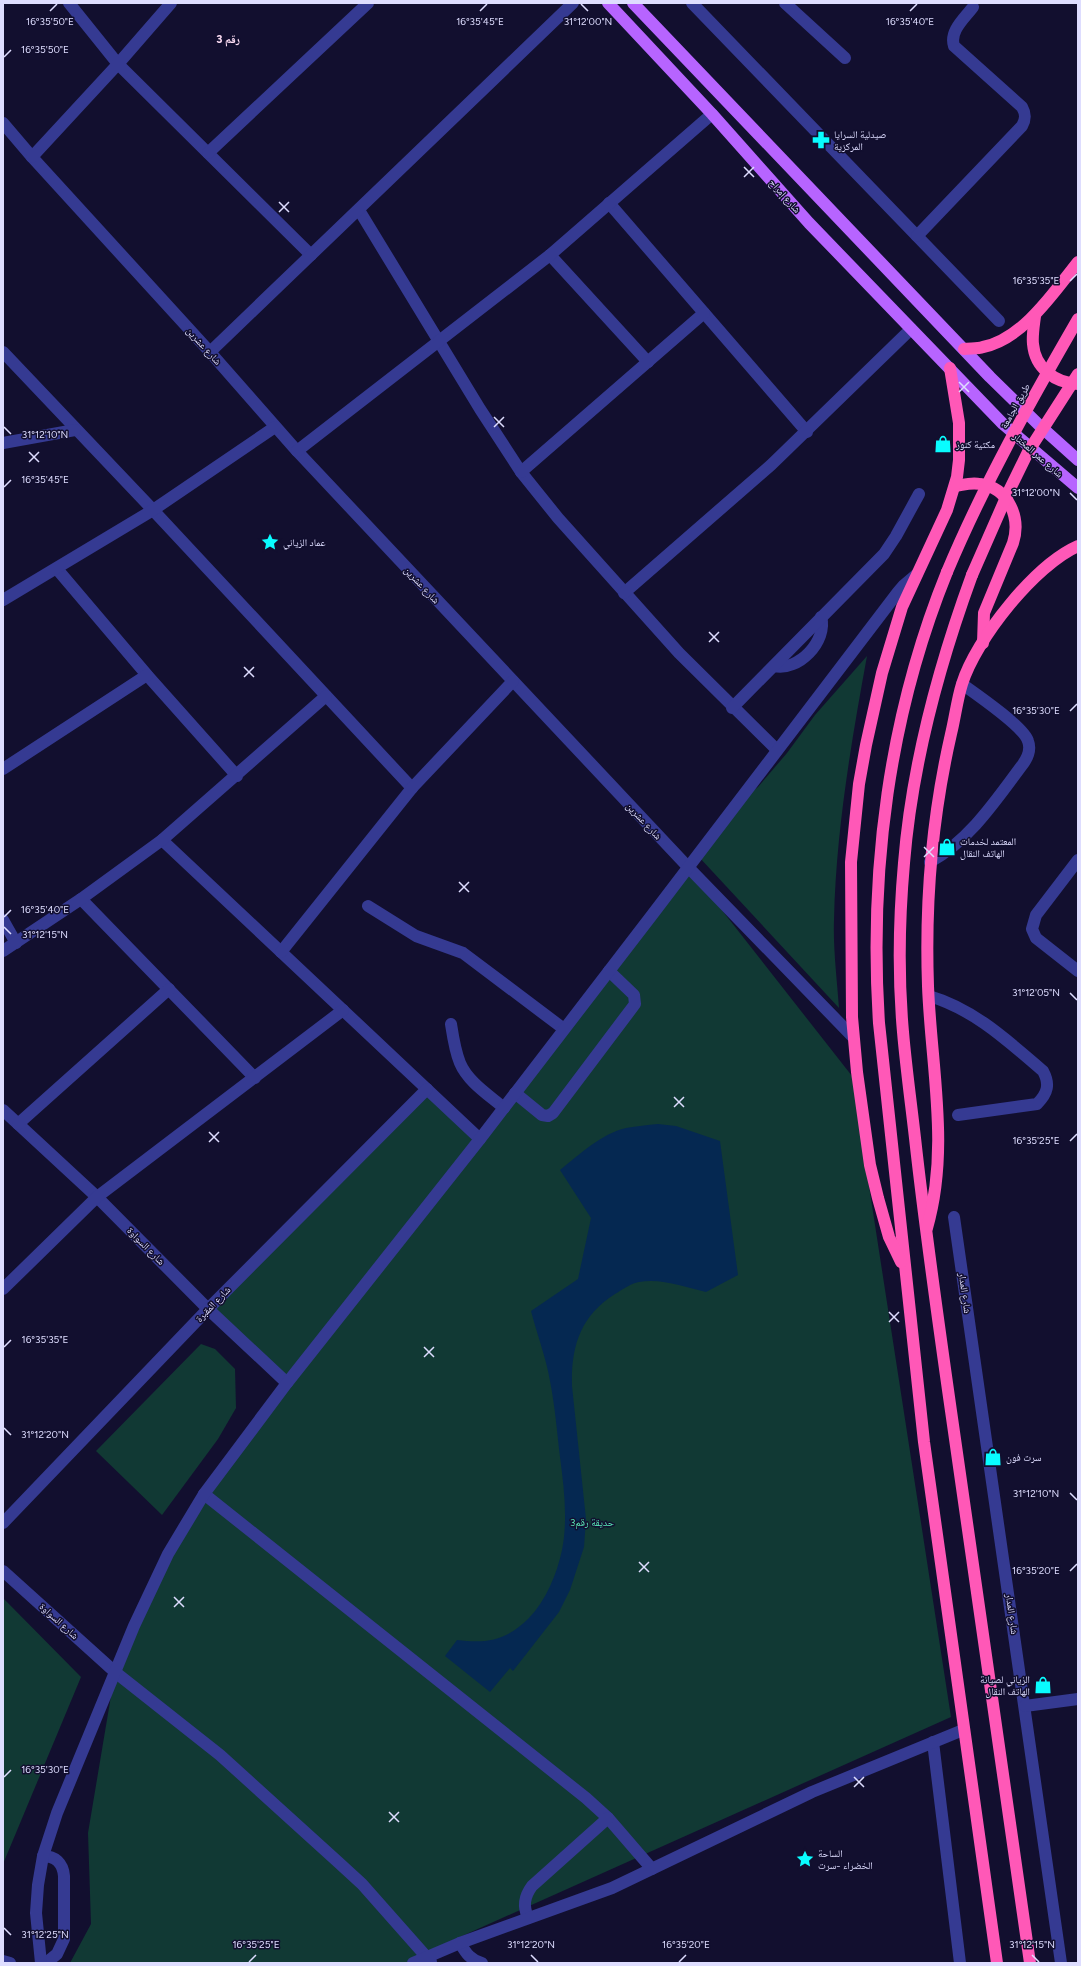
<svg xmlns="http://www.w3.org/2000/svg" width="1081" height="1966" font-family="Figtree,'Noto Naskh Arabic',sans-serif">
  <rect width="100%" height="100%" fill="#120f2f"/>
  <g fill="#113934">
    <path d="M867,656C851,744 836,831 834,920C833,949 837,979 839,1008L699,857L745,797L758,787L787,753L815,715Z"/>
    <path d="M688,867L852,1076L951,1717L413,1958L406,1963H70L91,1924L88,1833L115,1672L168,1554L287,1384L208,1309L427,1089L480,1139Z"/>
    <path d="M201,1344L215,1349L235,1369L236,1408L218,1439L162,1515L96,1451Z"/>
    <path d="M3,1598L81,1677L3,1864Z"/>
  </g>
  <path fill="#052851" d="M658,1124L676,1126L720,1141L738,1275L706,1292C684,1287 662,1278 639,1282C631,1283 622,1290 615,1294C580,1316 571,1347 572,1386L586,1519L584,1547L570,1590L559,1612L513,1671L510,1668L490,1692L445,1656L457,1640C488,1644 507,1640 529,1618C546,1600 557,1574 562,1550C568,1520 564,1487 560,1457C557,1432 555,1406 550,1381C546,1358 537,1334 531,1311L578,1279L591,1218L560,1170C580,1154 601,1134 626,1128C637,1126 647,1125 658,1124Z"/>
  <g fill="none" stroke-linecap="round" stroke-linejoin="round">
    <g stroke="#353a92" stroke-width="12">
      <path d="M69,3L118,64L311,255"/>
      <path d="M692,3L999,321"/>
      <path d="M785,3L845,58"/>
      <path d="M3,123L32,157L210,352L297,451L688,867L853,1037"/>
      <path d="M208,153L368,3"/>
      <path d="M32,157L118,64L171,3"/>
      <path d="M609,203L807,432"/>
      <path d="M359,210L480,409L521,472L558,518L679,653L777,750"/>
      <path d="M917,236L1022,126C1026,119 1026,114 1022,107L954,46C949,31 965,18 973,7"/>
      <path d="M550,255L648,362"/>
      <path d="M3,352L153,510L412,788"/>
      <path d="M210,352L573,3"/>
      <path d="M3,443L75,430"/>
      <path d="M297,451L550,255L712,114"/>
      <path d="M521,472L704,313"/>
      <path d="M57,569L147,675L237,776"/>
      <path d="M624,593L771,465L911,329"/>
      <path d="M3,600L153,510L275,427"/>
      <path d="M774,666C798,672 828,641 821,617"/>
      <path d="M732,708L884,554L896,536L919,494"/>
      <path d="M3,769L147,675"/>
      <path d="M162,840L480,1139"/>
      <path d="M1078,860L1036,915L1032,929L1036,938L1078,971"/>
      <path d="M930,862C970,840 996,800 1023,764C1028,757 1031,749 1028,741C1024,727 976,694 962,684"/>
      <path d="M81,899L255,1078"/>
      <path d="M368,906L416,936L463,953L564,1029"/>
      <path d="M3,920L16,943"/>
      <path d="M3,951L81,899L162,840L326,696"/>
      <path d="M281,952L412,788L513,681"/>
      <path d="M929,996C974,1009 1008,1041 1043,1071C1050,1084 1048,1093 1037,1104L958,1115"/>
      <path d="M451,1024C453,1037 455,1051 460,1063C468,1082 489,1095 504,1108"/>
      <path d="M515,1093L542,1115L548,1116L553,1113L635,1004L634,995L609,971"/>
      <path d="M3,1110L97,1197L208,1309L287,1383"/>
      <path d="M18,1124L169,989"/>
      <path d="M954,1217L1061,1963"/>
      <path d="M3,1289L97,1197L343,1010"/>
      <path d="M204,1494L586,1798L608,1818L652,1869"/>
      <path d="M3,1523L208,1309L427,1089"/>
      <path d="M3,1571L115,1672L220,1755L338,1862L362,1884L431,1962"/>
      <path d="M1025,1706L1078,1699"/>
      <path d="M933,1742L960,1963"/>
      <path d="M43,1856C55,1856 63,1863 64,1876V1939L57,1954L46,1963"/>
      <path d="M528,1918C523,1906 524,1897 532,1886L608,1818"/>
      <path d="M460,1943C466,1953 470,1960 482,1963"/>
      <path d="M3,1961L10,1963"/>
      <path d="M41,1963L36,1913L38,1885L43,1856L57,1813L134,1626L168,1554L204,1494L287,1383L480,1139L652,915L898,592L904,585L917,574"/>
      <path d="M413,1963L460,1943L612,1888L812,1792L963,1730"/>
    </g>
    <g stroke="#b764ff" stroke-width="12">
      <path d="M608,3L712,114L809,223L1003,424L1078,488"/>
      <path d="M633,3L990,377L1039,425L1078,460"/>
    </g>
    <g stroke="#ff58b7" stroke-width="12">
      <path d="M1035,316C1034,325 1032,335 1033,344C1035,368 1055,383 1078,384"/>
      <path d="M964,349C970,348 977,349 983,347C1023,339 1054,292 1078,262"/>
      <path d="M955,486C963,485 971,482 980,484C1009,488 1021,518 1013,543L984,613L983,643"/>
      <path d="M947,572C889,715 869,870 879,1023L924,1442L997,1963"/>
      <path d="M972,575C938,668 912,764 904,863C899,919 898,976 903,1032C906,1067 911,1103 915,1138C925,1229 938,1320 951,1411C977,1595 1003,1779 1030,1963"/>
      <path d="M927,1228C950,1148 931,1067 928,986C925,901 932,817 951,734C955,718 957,700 962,684C976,639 1035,565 1078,546"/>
      <path d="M901,1262L889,1237L878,1198L870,1165L857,1072L852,1017L851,862L859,784L866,745L882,673L902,607L947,510L957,477L959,460V423L950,368"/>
    </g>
    <g stroke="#ff58b7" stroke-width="12">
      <path d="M947,572C984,484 1030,402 1078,319"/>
      <path d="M972,575L1008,493L1028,452L1078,374"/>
    </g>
  </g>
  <path fill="none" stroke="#deddff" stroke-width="1.5" d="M581,4L588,11M50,11L57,4M480,11L487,4M910,11L917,4M4,57L11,50M744,167L754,177M744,177L754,167M279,202L289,212M279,212L289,202M1070,281L1077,274M959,382L969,392M959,392L969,382M494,417L504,427M4,427L11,434M494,427L504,417M29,452L39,462M29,462L39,452M4,487L11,480M1070,493L1077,500M709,632L719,642M709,642L719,632M244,667L254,677M244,677L254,667M1070,711L1077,704M924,847L934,857M924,857L934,847M459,882L469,892M459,892L469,882M4,917L11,910M4,927L11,934M1070,993L1077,1000M674,1097L684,1107M674,1107L684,1097M209,1132L219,1142M1070,1141L1077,1134M209,1142L219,1132M889,1312L899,1322M889,1322L899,1312M4,1347L11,1340M424,1347L434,1357M424,1357L434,1347M4,1428L11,1435M1070,1493L1077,1500M639,1562L649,1572M1070,1571L1077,1564M639,1572L649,1562M174,1597L184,1607M174,1607L184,1597M4,1777L11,1770M854,1777L864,1787M854,1787L864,1777M389,1812L399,1822M389,1822L399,1812M4,1928L11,1935M531,1955L538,1962M1032,1955L1039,1962M249,1962L256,1955M679,1962L686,1955"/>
  <defs>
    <g id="pharmacy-bare" transform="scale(1.38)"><path d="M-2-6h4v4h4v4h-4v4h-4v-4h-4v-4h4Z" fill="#09fcff" stroke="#120f2f" stroke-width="2.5" paint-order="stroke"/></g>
    <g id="shop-bare" transform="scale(1.38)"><path d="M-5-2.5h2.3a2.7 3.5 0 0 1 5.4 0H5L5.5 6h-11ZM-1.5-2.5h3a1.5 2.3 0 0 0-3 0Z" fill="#09fcff" stroke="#120f2f" stroke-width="2.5" paint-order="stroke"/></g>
    <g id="sight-bare" transform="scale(1.38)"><path d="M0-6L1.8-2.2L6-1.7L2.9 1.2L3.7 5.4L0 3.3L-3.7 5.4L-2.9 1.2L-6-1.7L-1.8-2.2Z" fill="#09fcff" stroke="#120f2f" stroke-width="2.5" paint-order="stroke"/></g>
  </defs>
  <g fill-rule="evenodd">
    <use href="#pharmacy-bare" x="821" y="140"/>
    <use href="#shop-bare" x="943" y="444"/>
    <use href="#sight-bare" x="270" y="542"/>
    <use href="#shop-bare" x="947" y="847"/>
    <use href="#shop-bare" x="993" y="1457"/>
    <use href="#shop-bare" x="1043" y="1685"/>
    <use href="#sight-bare" x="805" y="1859"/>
  </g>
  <g text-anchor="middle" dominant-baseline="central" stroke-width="3" stroke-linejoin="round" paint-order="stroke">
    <g font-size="10" fill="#deddff" stroke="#120f2f" text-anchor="start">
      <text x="834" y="134">صيدلية السرايا<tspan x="834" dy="12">المركزية</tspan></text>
      <text x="956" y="444">مكتية كنوز</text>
      <text x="283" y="542">عماد الزياني</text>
      <text x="960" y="841">المعتمد لخدمات<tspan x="960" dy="12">الهاتف النقال</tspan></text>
      <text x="1006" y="1457">سرت فون</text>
      <text x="1030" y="1679" text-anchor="end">الزياني لصيانة<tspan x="1030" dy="12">الهاتف النقال</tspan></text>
      <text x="818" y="1853">الساحة<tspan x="818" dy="12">الخضراء -سرت</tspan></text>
    </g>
    <g font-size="10" fill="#deddff" stroke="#120f2f">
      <text transform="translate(785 196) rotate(48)">شارع إمراح</text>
      <text transform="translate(204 346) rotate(48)">شارع عشرين</text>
      <text transform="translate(1015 406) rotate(-61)">طريق الجامعة</text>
      <text transform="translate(1038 455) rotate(41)">شارع عمر المختار</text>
      <text transform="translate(422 585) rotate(47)">شارع عشرين</text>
      <text transform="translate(644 821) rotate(47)">شارع عشرين</text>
      <text transform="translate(146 1246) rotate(45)">شارع السواوة</text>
      <text transform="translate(965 1293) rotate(82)">شارع المدار</text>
      <text transform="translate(213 1304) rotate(-46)">شارع المقبرة</text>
      <text transform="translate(1012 1614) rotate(82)">شارع المدار</text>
      <text transform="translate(59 1621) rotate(42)">شارع السواوة</text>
    </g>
    <g font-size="10" fill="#5bedbb" stroke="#120f2f">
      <text x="592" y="1522">حديقة رقم3</text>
    </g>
    <g font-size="11" font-weight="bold" fill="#ffdff6" stroke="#120f2f">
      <text x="228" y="39">رقم 3</text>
    </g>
  </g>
  <g font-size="10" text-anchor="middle" fill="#deddff" stroke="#120f2f" stroke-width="3" stroke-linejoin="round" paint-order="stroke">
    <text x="50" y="25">16°35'50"E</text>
    <text x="480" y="25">16°35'45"E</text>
    <text x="588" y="25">31°12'00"N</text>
    <text x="910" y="25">16°35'40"E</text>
    <text x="45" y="53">16°35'50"E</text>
    <text x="1036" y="284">16°35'35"E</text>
    <text x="45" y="438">31°12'10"N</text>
    <text x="45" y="483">16°35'45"E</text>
    <text x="1036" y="496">31°12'00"N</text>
    <text x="1036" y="714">16°35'30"E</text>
    <text x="45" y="913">16°35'40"E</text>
    <text x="45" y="938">31°12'15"N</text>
    <text x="1036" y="996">31°12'05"N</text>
    <text x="1036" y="1144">16°35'25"E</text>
    <text x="45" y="1343">16°35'35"E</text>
    <text x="45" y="1438">31°12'20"N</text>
    <text x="1036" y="1497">31°12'10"N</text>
    <text x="1036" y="1574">16°35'20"E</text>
    <text x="45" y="1773">16°35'30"E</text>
    <text x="45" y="1938">31°12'25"N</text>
    <text x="256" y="1948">16°35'25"E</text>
    <text x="531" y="1948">31°12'20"N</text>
    <text x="686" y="1948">16°35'20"E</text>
    <text x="1032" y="1948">31°12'15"N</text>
  </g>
  <rect width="1081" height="1966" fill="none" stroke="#deddff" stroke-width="8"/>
</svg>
